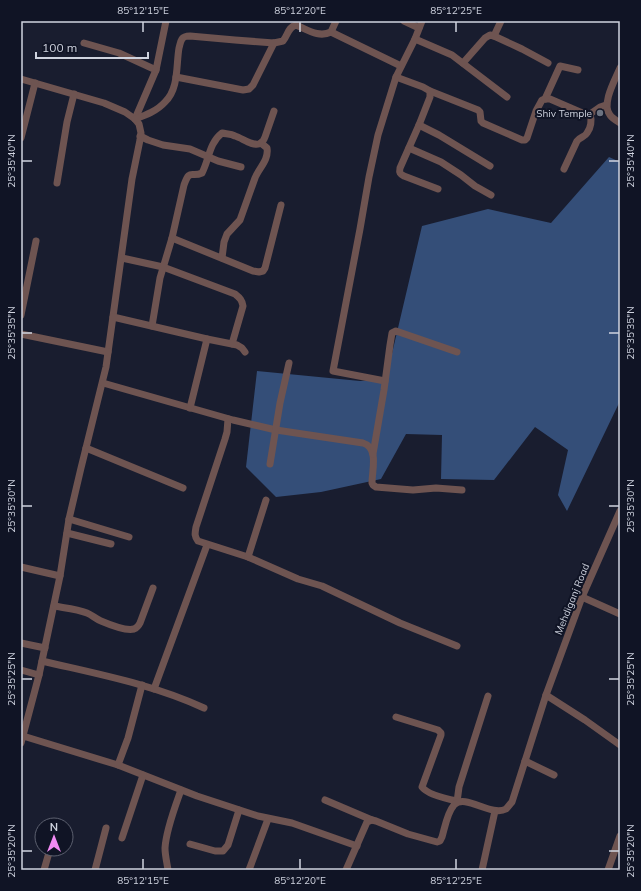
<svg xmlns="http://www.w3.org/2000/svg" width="641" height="891" font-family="Mulish,sans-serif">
  <rect width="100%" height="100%" fill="#191d2f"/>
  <path fill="#344e78" d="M609,157L620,162V401L567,511L558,495L568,450L535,427L494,480L441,479L442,435L406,434L381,479L321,492L276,497L246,467L257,371L360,381L386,379L422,226L488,209L551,223Z"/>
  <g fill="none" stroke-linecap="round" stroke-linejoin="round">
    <g stroke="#6e5451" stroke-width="7">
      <path d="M404,21L419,28"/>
      <path d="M331,32L401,66"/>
      <path d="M494,36L501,21"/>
      <path d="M415,39L452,55L507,97"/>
      <path d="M84,43L119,53L156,70L135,119"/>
      <path d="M463,63L485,38L490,35L494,36L522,49L548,63"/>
      <path d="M620,68C615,80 601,104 610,115C612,118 617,121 620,123"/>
      <path d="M156,70L166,21"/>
      <path d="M176,77L243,90L249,89L253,85L274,43"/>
      <path d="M396,77L423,87L430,91V97L419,125L400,168C399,173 400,174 404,176L438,189"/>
      <path d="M21,79L104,103L125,112L135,119L139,124L141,133L140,140L132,179L106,367L81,468L69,519L60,576L39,675L21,743"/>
      <path d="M430,91L478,110L480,112L481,121L483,123L522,140H525L527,138L536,111L542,100L545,99H550L587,115L590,114L600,107L606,105"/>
      <path d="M545,99L560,66L578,70"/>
      <path d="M135,119C146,115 157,111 165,102C179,89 176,65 179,48C180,45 180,42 182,39C184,36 187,36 190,36L235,40L274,43L283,41C288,35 288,27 296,25C308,30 319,38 331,32L336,21"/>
      <path d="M419,125L439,135L490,166"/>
      <path d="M140,136L148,140L163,145L190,149L218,161L241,167"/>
      <path d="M21,138L35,83"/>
      <path d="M409,148L441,162L461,175L475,186L491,195"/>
      <path d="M564,169L577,141C580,137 585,137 587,133C591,128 592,120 590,114"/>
      <path d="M57,183L67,122L74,94"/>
      <path d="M172,238L253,271L259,272L263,271L265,268L281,205"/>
      <path d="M122,258L163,267L235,294C240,298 242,300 243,306L232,344"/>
      <path d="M222,258L224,242L227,234L240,220L255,178C259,168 269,160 267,148L261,143"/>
      <path d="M21,315L36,241"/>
      <path d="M113,317L207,339L237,345L242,348L245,352"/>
      <path d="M152,326L160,278L172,238L184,185C190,168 191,178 202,173C209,160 209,143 222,133C226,134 231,134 235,136C242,138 252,146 259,144C262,143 264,140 265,137L274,111"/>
      <path d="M21,334L108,352"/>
      <path d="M385,381L333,371L360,229L369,177L378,135L396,77L415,39L422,21"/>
      <path d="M103,383L233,420L276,430L363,443C379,448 372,470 372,483L373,485L376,487L413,490L436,488L462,490"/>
      <path d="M190,408L207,339"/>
      <path d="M228,419L227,432L225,439L196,527C195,533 194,536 198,541L248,557L298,579L322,586L400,623L457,646"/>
      <path d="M86,448L183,488"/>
      <path d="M373,454L384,390L390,345L392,333L396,331L457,352"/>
      <path d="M270,464L280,403L289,363"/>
      <path d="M69,519L129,537"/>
      <path d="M67,533L111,544"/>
      <path d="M248,557L266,500"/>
      <path d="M21,567L60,576"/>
      <path d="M582,597L620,614"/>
      <path d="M54,606C65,608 77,609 87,613C92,615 96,619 101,621C108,624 126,631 134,629C137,628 139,625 140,623L153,588"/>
      <path d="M21,643L45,648"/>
      <path d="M42,661C97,674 152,684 204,708"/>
      <path d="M21,670L39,675"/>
      <path d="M154,689L207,545"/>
      <path d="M546,695L585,720L620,745"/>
      <path d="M396,717L438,730L441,733V735L422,787C428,795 447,799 457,801"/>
      <path d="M23,736L118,765L197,796L258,816L292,823L357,846"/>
      <path d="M525,761L554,775"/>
      <path d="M118,765L128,738L142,685"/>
      <path d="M325,800L372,820"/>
      <path d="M457,802L459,787L488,696"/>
      <path d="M122,838L143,775"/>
      <path d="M190,844L215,851H223L228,845L239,810"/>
      <path d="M44,870L50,849"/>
      <path d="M95,870L106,828"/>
      <path d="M168,870C167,863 165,855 165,848C166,830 175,807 181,790"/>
      <path d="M249,870L268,819"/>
      <path d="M346,870L367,822L372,820L376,821L408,834L437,842L440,841L442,837C445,827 447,813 454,805C465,793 491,817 506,809C508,807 510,804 512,802L546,695L582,597L620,511"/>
      <path d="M482,870L495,811"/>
      <path d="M608,870L620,836"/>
    </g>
  </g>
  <path fill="none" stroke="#cfd3df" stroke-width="1.5" d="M143,22V32M300,22V32M456,22V32M22,161H32M609,161H619M22,333H32M609,333H619M22,506H32M609,506H619M22,679H32M609,679H619M22,851H32M609,851H619M143,859V869M300,859V869M456,859V869"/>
  <circle fill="#6b7280" stroke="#101425" stroke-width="1.5" cx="600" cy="113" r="4"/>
  <g text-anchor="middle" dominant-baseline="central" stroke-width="4" stroke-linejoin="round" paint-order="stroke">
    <g font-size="10" fill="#cfd3df" stroke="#101425" text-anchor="end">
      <text x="592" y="113">Shiv Temple</text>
    </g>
    <g font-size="10" fill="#cfd3df" stroke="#101425">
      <text transform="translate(572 599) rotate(-68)">Mehdiganj Road</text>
    </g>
  </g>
  <rect width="641" height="891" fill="none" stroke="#101425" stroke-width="44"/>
  <g transform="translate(54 837)"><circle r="19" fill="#101425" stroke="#5c606f"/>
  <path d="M0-3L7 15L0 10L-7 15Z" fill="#f28af3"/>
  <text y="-6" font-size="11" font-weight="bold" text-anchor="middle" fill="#cfd3df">N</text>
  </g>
  <path d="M36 52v6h112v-6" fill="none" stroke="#cfd3df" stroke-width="2"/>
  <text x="42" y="52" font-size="12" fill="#cfd3df" stroke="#101425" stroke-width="3" paint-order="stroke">100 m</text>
  <rect x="22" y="22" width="597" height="847" fill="none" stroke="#cfd3df" stroke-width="1.5"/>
  <g font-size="10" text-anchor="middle" fill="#cfd3df">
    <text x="143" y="14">85°12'15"E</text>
    <text x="300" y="14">85°12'20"E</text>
    <text x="456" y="14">85°12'25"E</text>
    <text transform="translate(11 161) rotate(-90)" y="4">25°35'40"N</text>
    <text transform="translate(630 161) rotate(-90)" y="4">25°35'40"N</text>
    <text transform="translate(11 333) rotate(-90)" y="4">25°35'35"N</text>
    <text transform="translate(630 333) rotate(-90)" y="4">25°35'35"N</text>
    <text transform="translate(11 506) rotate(-90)" y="4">25°35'30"N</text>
    <text transform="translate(630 506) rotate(-90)" y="4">25°35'30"N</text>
    <text transform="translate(11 679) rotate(-90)" y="4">25°35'25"N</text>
    <text transform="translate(630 679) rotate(-90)" y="4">25°35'25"N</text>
    <text transform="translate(11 851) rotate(-90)" y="4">25°35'20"N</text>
    <text transform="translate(630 851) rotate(-90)" y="4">25°35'20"N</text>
    <text x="143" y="884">85°12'15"E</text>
    <text x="300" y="884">85°12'20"E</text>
    <text x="456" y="884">85°12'25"E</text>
  </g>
</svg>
